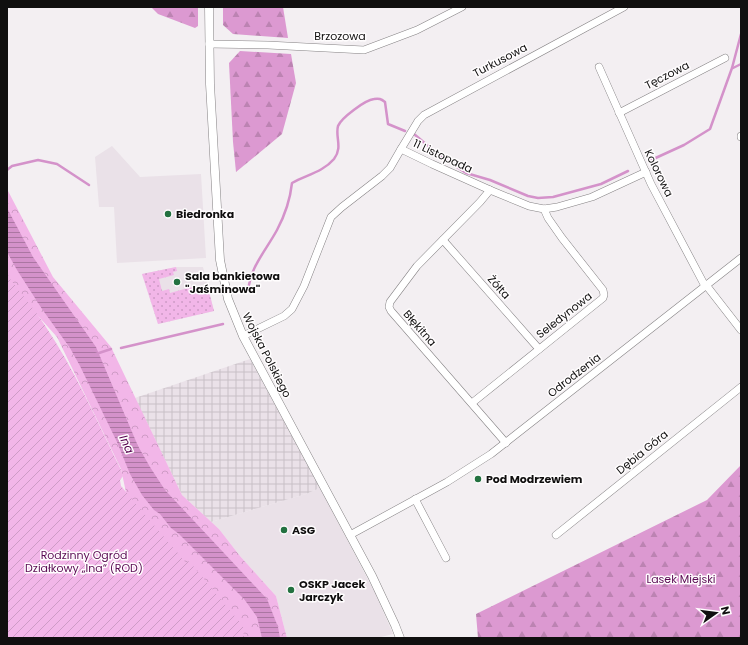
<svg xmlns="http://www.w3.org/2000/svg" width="748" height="645" font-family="Poppins,sans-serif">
  <defs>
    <pattern id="industrial-grid" width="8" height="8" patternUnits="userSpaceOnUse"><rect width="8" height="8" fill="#eae1e8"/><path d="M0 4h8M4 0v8" fill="none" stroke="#c8c0c6"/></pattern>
    <pattern id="grass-dots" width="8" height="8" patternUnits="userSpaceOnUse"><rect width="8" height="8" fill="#f2b6e8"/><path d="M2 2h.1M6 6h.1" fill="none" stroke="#ce9bc6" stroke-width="1.8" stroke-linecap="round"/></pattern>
    <pattern id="forest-firs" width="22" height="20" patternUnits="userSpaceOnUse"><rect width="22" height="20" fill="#dc99d1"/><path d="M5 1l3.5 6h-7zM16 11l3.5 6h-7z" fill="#bc83b2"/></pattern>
    <pattern id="park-crowns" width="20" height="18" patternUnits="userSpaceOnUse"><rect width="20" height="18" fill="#f2b6e8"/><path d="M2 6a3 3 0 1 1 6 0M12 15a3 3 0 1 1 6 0" fill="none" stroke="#ce9bc6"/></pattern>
    <pattern id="garden-furrows" width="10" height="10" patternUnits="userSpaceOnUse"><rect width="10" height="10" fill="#f2b6e8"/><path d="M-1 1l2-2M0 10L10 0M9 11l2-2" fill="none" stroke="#ce9bc6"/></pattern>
    <pattern id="water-rules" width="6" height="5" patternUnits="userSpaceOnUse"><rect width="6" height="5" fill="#d492ca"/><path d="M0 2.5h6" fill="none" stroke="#ab76a2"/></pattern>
  </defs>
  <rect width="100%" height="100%" fill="#f3eff2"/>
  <g fill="#eae1e8">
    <path d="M112,146L140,177L201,174L206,258L117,263L114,207H99L95,157Z"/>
    <path d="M176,267H203L214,311L158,324L142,274Z"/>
    <path d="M320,488L375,593L393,634L377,638H287L276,596L240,556L219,529L211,522L306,494Z"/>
  </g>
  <path fill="url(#industrial-grid)" d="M250,359L320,488L306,494L211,522L182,495L135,398Z"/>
  <path fill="url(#grass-dots)" d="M176,267L177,271L173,272L174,275L159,279L162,291L169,289L170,293L195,286L196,291L208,288L214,311L158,324L142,274Z"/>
  <g fill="url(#forest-firs)">
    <path d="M151,7H198V26L195,28L158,14Z"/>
    <path d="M223,7H283L288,38L233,34L223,25Z"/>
    <path d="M240,51L291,54L296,83L282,134L236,172L233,142L229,63Z"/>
    <path d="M741,465V638H478L476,614L707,500Z"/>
  </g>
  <path fill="url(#park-crowns)" d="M7,189L53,277L111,347L182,495L219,529L240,556L276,596L287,638H244L127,497L121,469L57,337L23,299L7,276Z"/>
  <path fill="url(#garden-furrows)" d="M7,275C19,291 33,307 44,324C75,370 97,421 121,470L123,476L120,480L121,486L186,563L189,561L243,626L244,638H7Z"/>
  <path fill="url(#water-rules)" d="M7,208L33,257L96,347L138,446L150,467L165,490L267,599L278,627L280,638H262L257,617L244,599L179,534L171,528L160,514L154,510L142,495L130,474L117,442L80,366L70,348L42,309L17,270L7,252Z"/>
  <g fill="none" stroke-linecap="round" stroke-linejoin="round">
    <g stroke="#d492ca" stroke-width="2.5">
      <path d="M733,68L741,64"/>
      <path d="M414,134L440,156L466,173L490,180L528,196L538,198L553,197L601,184L628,171"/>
      <path d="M649,161L684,145L710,129L732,68L741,34"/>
      <path d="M7,170L12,166L38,160L57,164L89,185"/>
      <path d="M248,292C250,267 265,252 277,230C285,215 290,201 292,183C306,175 323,172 334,159C343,147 335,137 338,126C341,118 365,100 374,99C379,98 381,99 385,102L388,124L405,131"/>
      <path d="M121,348L223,324"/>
      <path d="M96,354L111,349"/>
    </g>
    <g stroke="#858284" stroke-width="8">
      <g id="minor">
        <path d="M209,44L268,45L364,50L417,30L462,7"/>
        <path d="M599,67L651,184L705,286"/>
        <path d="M619,113L725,58"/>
        <path d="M741,136V137"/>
        <path d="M401,149L418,121L424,115L624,7"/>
        <path d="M490,190L480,202L417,266L390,302L389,307L391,311L506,443"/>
        <path d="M443,240L539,349"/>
        <path d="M706,285L741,330"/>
        <path d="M243,336L284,316L292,309L304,286L331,217L342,207L382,176L390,168L401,149L432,164L490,190L529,206L544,209L557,207L592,197L646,172"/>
        <path d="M472,403L603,298L604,295L603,290L562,238L548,218L544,209"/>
        <path d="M415,499L446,558"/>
        <path d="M350,535L447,482L491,454L741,258"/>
        <path d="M556,535L741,387"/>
      </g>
    </g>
    <g stroke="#858284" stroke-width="9">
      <path id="tertiary" d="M209,7L210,84L220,260L228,299L243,336L372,576L395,625L400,638"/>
    </g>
    <use href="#minor" stroke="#fff" stroke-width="7"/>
    <use href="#tertiary" stroke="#fff" stroke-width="8"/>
  </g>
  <g fill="#237140" stroke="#fffdfe" stroke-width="1.5">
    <circle cx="168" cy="214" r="4"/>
    <circle cx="177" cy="282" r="4"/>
    <circle cx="478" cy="479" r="4"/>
    <circle cx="284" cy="530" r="4"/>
    <circle cx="291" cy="590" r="4"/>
  </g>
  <g text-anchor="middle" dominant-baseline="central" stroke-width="3" stroke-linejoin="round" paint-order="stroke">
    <g font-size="11" fill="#100f0f" stroke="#fffdfe">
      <text x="340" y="36">Brzozowa</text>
      <text transform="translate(500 60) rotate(-28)">Turkusowa</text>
      <text transform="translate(667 75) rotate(-27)">Tęczowa</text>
      <text transform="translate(443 156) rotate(25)">11 Listopada</text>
      <text transform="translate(659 173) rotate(64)">Kolorowa</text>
      <text transform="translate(499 287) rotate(48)">Żółta</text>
      <text transform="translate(564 315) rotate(-38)">Seledynowa</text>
      <text transform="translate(420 328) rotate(49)">Błękitna</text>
      <text transform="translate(267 355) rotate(63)">Wojska Polskiego</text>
      <text transform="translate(574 375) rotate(-38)">Odrodzenia</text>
      <text transform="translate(642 452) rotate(-39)">Dębia Góra</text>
    </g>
    <g font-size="11" font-weight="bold" fill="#100f0f" stroke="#fffdfe" text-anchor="start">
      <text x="176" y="214">Biedronka</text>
      <text x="185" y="276">Sala bankietowa<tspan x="185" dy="13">"Jaśminowa"</tspan></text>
      <text x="486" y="479">Pod Modrzewiem</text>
      <text x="292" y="530">ASG</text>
      <text x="299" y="584">OSKP Jacek<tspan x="299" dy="13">Jarczyk</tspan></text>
    </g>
    <g font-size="11" fill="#5a0a53" stroke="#fffdfe">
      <text x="84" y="555">Rodzinny Ogród<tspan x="84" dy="13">Działkowy „Ina“ (ROD)</tspan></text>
      <text x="681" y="579">Lasek Miejski</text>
    </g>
    <g font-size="12" font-style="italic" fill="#56044f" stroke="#fffdfe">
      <text transform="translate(127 444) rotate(66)">Ina</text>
    </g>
  </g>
  <rect width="748" height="645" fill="none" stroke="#100f0f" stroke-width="16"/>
  <g transform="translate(716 613) rotate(76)" stroke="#fffdfe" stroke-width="3" paint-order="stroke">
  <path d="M0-3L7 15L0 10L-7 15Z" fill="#100f0f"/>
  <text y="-6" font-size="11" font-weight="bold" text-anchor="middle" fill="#100f0f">N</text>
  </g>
</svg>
